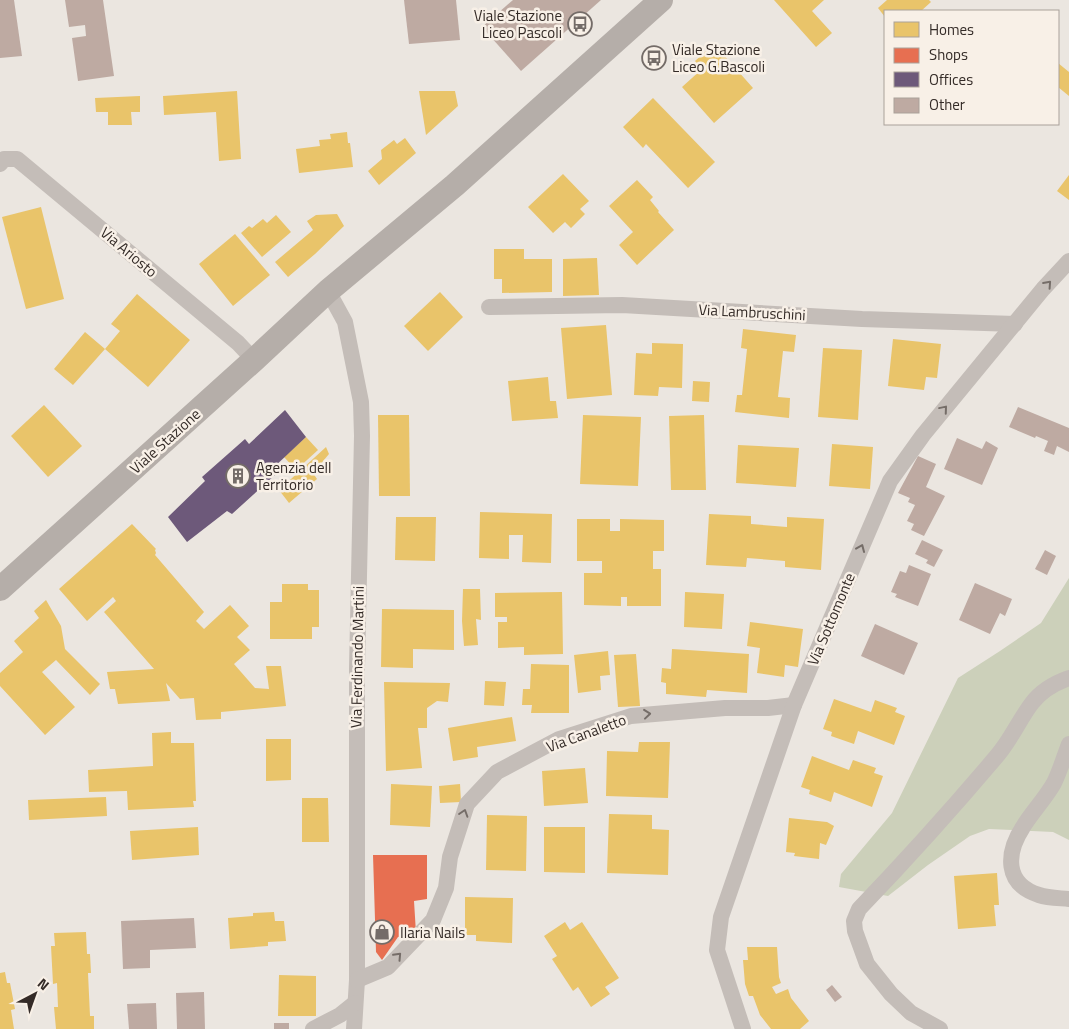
<svg xmlns="http://www.w3.org/2000/svg" width="1069" height="1029" font-family="'Titillium Web',sans-serif">
  <rect width="100%" height="100%" fill="#ebe6e0"/>
  <path fill="#ccd0ba" d="M1069,578V840L1053,832L989,829L970,836L928,865L888,896L839,887L841,874L892,813L958,678L1000,651L1041,623Z"/>
  <g fill="#e9c46a">
    <path d="M774,0H824L812,11L832,33L816,47Z"/>
    <path d="M887,0H929L931,2L921,11H885V17L878,8Z"/>
    <path d="M714,44L753,88L714,123L682,87L702,69L695,61Z"/>
    <path d="M1058,63L1069,72V96L1058,87Z"/>
    <path d="M237,91L241,159L219,161L216,112L164,115L163,96Z"/>
    <path d="M419,91H455L458,106L426,135Z"/>
    <path d="M140,96V112H131L132,125H108V112H96L95,98Z"/>
    <path d="M653,98L715,162L688,188L646,144L643,148L623,127Z"/>
    <path d="M347,132L348,143H350L353,167L299,173L296,149L320,146L319,140L331,139L330,134Z"/>
    <path d="M405,138L416,153L379,185L368,171L382,159L381,150L394,140L397,144Z"/>
    <path d="M563,174L589,201L580,209L585,214L571,228L565,222L553,233L528,207Z"/>
    <path d="M1069,175V200L1057,191Z"/>
    <path d="M637,180L653,197L650,200L659,211L658,212L674,230L637,265L619,245L633,232L609,206Z"/>
    <path d="M41,207L64,299L26,309L2,217Z"/>
    <path d="M337,214L344,226L315,254L288,277L275,262L313,230L307,221L316,215Z"/>
    <path d="M276,215L291,232L262,257L241,233L249,226L252,228L263,219L267,223Z"/>
    <path d="M235,234L270,275L233,306L199,264Z"/>
    <path d="M494,249H524V259H552V292L502,293V279H494Z"/>
    <path d="M597,258L599,295L563,296V259Z"/>
    <path d="M440,292L463,317L428,351L404,326Z"/>
    <path d="M137,294L190,340L148,387L105,349L73,385L54,369L85,332L105,349L120,331L111,324Z"/>
    <path d="M606,325L612,395L567,399L561,328Z"/>
    <path d="M743,329L796,335L794,352L783,351L778,397L790,398L789,418L735,412L737,395H742L747,349L741,348Z"/>
    <path d="M893,339L941,344L937,378L926,377L924,390L888,386Z"/>
    <path d="M652,343L683,344L682,388L659,387L658,396L634,395L636,353L652,354Z"/>
    <path d="M823,348L862,350L858,420L818,417Z"/>
    <path d="M548,377L550,401H556L558,418L512,421L508,381Z"/>
    <path d="M693,381L710,382L709,402L692,401Z"/>
    <path d="M44,405L82,446L48,477L11,436Z"/>
    <path d="M378,415H409L410,496H379Z"/>
    <path d="M583,415L641,417L638,486L580,484Z"/>
    <path d="M704,415L706,490H671L669,416Z"/>
    <path d="M306,437L318,450L296,470L284,457Z"/>
    <path d="M832,444L873,447L870,489L829,486Z"/>
    <path d="M738,445L799,448L796,487L736,483Z"/>
    <path d="M326,447L329,454L313,473L317,479L289,503L279,490Z"/>
    <path d="M480,512L552,514L551,563L522,562L523,535H509V559L479,558Z"/>
    <path d="M709,514L751,516V524L787,527V517L824,519L821,570L785,567V561L747,558L746,567L706,565Z"/>
    <path d="M396,517H436L435,561L395,560Z"/>
    <path d="M577,519H610V531H620V519L664,520V551H653V569H661V606H627V597H621V606L584,605V573H602V561H577Z"/>
    <path d="M132,524L156,549L155,550L156,553L155,555L204,612L196,621L204,629L230,605L249,626L237,637L250,650L234,664L255,688L269,689L266,666H281L286,706L221,712V719L196,720L194,698L180,699L166,683L170,701L118,704L115,689H110L107,672L154,669L104,612L116,601L113,597L87,621L59,589Z"/>
    <path d="M282,584H308V590H319V627H312V639H270V602H282Z"/>
    <path d="M463,589H480L481,620L476,619L478,645L464,646L462,621Z"/>
    <path d="M562,592L563,654L524,655V647L498,648V622H507V617H495V593Z"/>
    <path d="M685,592L724,594L722,629L684,627Z"/>
    <path d="M46,600L61,626L65,649L100,684L90,695L56,660L42,672L75,707L45,735L0,686V673L23,652L14,641L39,618L34,611Z"/>
    <path d="M382,609L454,610V650L413,649V668L381,667Z"/>
    <path d="M750,622L803,629L798,667L785,665L784,677L757,673L760,648L747,646Z"/>
    <path d="M672,649L749,654L747,693L707,690L706,697L666,694V683L661,682L662,668L671,669Z"/>
    <path d="M608,651L610,675L600,676L601,690L578,693L574,655Z"/>
    <path d="M636,654L640,706L618,707L614,655Z"/>
    <path d="M531,664L569,665V713H531L532,705H522L523,689H530Z"/>
    <path d="M485,681L506,682L504,706L484,705Z"/>
    <path d="M384,682L450,683L448,702L437,701L427,708V728H418L422,768L386,771Z"/>
    <path d="M834,699L871,712L875,700L897,708L895,712L905,716L894,745L858,731L854,744L831,736L832,732L823,729Z"/>
    <path d="M512,717L516,741L477,747L478,757L453,761L448,728Z"/>
    <path d="M171,732V743H194L196,801H193L194,807L128,810L127,791L89,792L88,770L153,766L152,733Z"/>
    <path d="M266,739H291V780L266,781Z"/>
    <path d="M639,742H670L668,798L606,796L607,751L638,752Z"/>
    <path d="M812,756L849,770L853,760L876,768L874,773L883,776L872,807L834,792L831,802L809,794L810,790L801,787Z"/>
    <path d="M585,768L588,803L544,806L542,771Z"/>
    <path d="M391,784L432,786L430,827L390,825Z"/>
    <path d="M460,784L461,802L440,803L439,786Z"/>
    <path d="M106,797L107,816L29,820L28,800Z"/>
    <path d="M302,798H328L329,842H302Z"/>
    <path d="M609,814L652,815V829L669,830L668,875L607,873Z"/>
    <path d="M487,815L527,816L526,871L486,870Z"/>
    <path d="M789,818L827,822L834,826L826,845L820,843L819,859L794,856L795,853L786,852Z"/>
    <path d="M198,827L199,855L132,860L130,831Z"/>
    <path d="M544,827H585V873L544,872Z"/>
    <path d="M997,873L999,905H994L996,926L958,929L954,876Z"/>
    <path d="M465,897L513,898L512,943L476,941V935H465Z"/>
    <path d="M274,912L275,921H284L286,941L268,942V946L230,949L228,918L253,916V913Z"/>
    <path d="M565,922L570,930L582,922L619,978L605,987L610,994L591,1007L578,987L573,991L552,959L557,956L544,936Z"/>
    <path d="M86,932L87,954H90L91,973H88L90,1016H94V1029H56L54,1007H58L57,983L53,984L51,946H55L54,933Z"/>
    <path d="M747,947H777L779,977L781,983L772,987L776,994L788,989L791,998L809,1021L800,1029H771L760,1015L753,996H749L745,984L743,960H748Z"/>
    <path d="M5,972L7,983H10L15,1009L11,1010L14,1029H0V973Z"/>
    <path d="M279,975L316,976V1016H278Z"/>
  </g>
  <path fill="#e76f51" d="M373,855H427V899L414,901L416,933L398,937L382,960L376,952Z"/>
  <path fill="#6d597a" d="M285,410L306,437L272,469L275,475L232,514L227,511L187,542L168,517L205,481L202,477L245,439L249,444Z"/>
  <g fill="#beaaa2">
    <path d="M0,0H14L22,56L0,58Z"/>
    <path d="M65,0H103L114,76L78,81L72,38L86,36L85,25L69,27Z"/>
    <path d="M404,0H456L460,40L409,44Z"/>
    <path d="M513,0H601L521,71L482,27Z"/>
    <path d="M1018,407L1069,428V452L1057,446L1054,455L1044,451L1048,441L1036,436L1035,438L1009,427Z"/>
    <path d="M957,438L982,449L986,441L998,448L982,485L944,469Z"/>
    <path d="M918,456L936,464L926,487L945,496L924,536L911,530L914,524L907,521L915,505L908,502L910,498L898,493Z"/>
    <path d="M922,540L943,550L934,567L926,563L928,560L915,554Z"/>
    <path d="M1045,550L1056,556L1047,575L1035,569Z"/>
    <path d="M909,565L931,574L918,606L895,597L897,594L891,592L900,571L906,573Z"/>
    <path d="M975,583L1012,599L1005,616L1000,613L990,634L959,620Z"/>
    <path d="M875,624L918,643L904,675L861,656Z"/>
    <path d="M194,918L196,948L150,950V968L123,969L121,921Z"/>
    <path d="M832,985L842,997L835,1002L826,990Z"/>
    <path d="M204,992L205,1029H177L176,993Z"/>
    <path d="M156,1003L157,1029H129L127,1004Z"/>
    <rect x="274" y="1023" width="15" height="6"/>
  </g>
  <g fill="none" stroke-linecap="round" stroke-linejoin="round">
    <g stroke="#c4bdb8" stroke-width="16">
      <path d="M0,164L4,159H17L238,343L254,360"/>
      <path d="M328,291L345,322L361,402L362,436L357,669V980L354,1029"/>
      <path d="M489,307L622,305L862,319L1015,324"/>
      <path d="M1069,744C1064,757 1060,771 1054,783C1045,799 1032,812 1023,827C1006,853 1004,884 1039,895C1048,898 1059,898 1069,899"/>
      <path d="M357,980L388,967L433,920L446,888L450,857L467,804L497,772L559,739L631,716L725,708H768L794,705"/>
      <path d="M313,1029L340,1015L355,1003"/>
      <path d="M743,1029L717,950L721,917L794,705L890,481L923,435L1043,289L1069,261"/>
      <path d="M940,1029L911,1013L891,994L867,964L855,931L854,921L859,909C906,860 952,809 996,757C1011,740 1019,720 1032,703C1041,691 1055,683 1069,678"/>
    </g>
    <path stroke="#b5aea9" stroke-width="24" d="M0,589L254,360L328,291L455,185L661,0"/>
  </g>
  <defs><path id="oneway-chevron" d="M-2-3.5L2.5 0L-2 3.5" fill="none" stroke-width="1.6" stroke-linecap="round" stroke-linejoin="round" transform="scale(1.25)"/></defs>
  <g stroke="#756d68">
    <use href="#oneway-chevron" transform="translate(1048 284) rotate(-48)"/>
    <use href="#oneway-chevron" transform="translate(944 409) rotate(-50)"/>
    <use href="#oneway-chevron" transform="translate(861 548) rotate(-67)"/>
    <use href="#oneway-chevron" transform="translate(647 714) rotate(-6)"/>
    <use href="#oneway-chevron" transform="translate(464 813) rotate(-72)"/>
    <use href="#oneway-chevron" transform="translate(398 956) rotate(-47)"/>
  </g>
  <defs>
    <g id="bus-ring" transform="scale(1.25)"><circle r="9.5" fill="#f8f0e7" stroke="#746c68" stroke-width="1.5"/><path d="M-5-6H5V4H4V6H2V4H-2V6H-4V4H-5ZM-3.5-4V0h7V-4ZM-3.5 1.2v1.5H-2V1.2ZM2 1.2v1.5H3.5V1.2Z" fill="#746c68"/></g>
    <g id="building-ring" transform="scale(1.25)"><circle r="9.5" fill="#f8f0e7" stroke="#746c68" stroke-width="1.5"/><path d="M-4-6H4V6H1V3H-1V6H-4ZM-2.5-4.3h1.7v1.8h-1.7ZM.8-4.3h1.7v1.8H.8ZM-2.5-1h1.7V.8h-1.7ZM.8-1h1.7V.8H.8Z" fill="#746c68"/></g>
    <g id="shop-ring" transform="scale(1.25)"><circle r="9.5" fill="#f8f0e7" stroke="#746c68" stroke-width="1.5"/><path d="M-5-2.5h2.3a2.7 3.5 0 0 1 5.4 0H5L5.5 6h-11ZM-1.5-2.5h3a1.5 2.3 0 0 0-3 0Z" fill="#746c68"/></g>
  </defs>
  <g fill-rule="evenodd">
    <use href="#bus-ring" x="580" y="24"/>
    <use href="#bus-ring" x="654" y="58"/>
    <use href="#building-ring" x="238" y="476"/>
    <use href="#shop-ring" x="382" y="932"/>
  </g>
  <g text-anchor="middle" dominant-baseline="central" stroke-width="5" stroke-linejoin="round" paint-order="stroke">
    <g font-size="15" fill="#342b27" stroke="#f8f0e7" text-anchor="start">
      <text x="562" y="15" text-anchor="end">Viale Stazione<tspan x="562" dy="17">Liceo Pascoli</tspan></text>
      <text x="672" y="49">Viale Stazione<tspan x="672" dy="17">Liceo G.Bascoli</tspan></text>
      <text x="256" y="467">Agenzia dell<tspan x="256" dy="17">Territorio</tspan></text>
      <text x="400" y="932">Ilaria Nails</text>
    </g>
    <g font-size="15" fill="#342b27" stroke="#f8f0e7">
      <text transform="translate(129 252) rotate(40)">Via Ariosto</text>
      <text transform="translate(752 312) rotate(3)">Via Lambruschini</text>
      <text transform="translate(165 441) rotate(-42)">Viale Stazione</text>
      <text transform="translate(831 619) rotate(-67)">Via Sottomonte</text>
      <text transform="translate(357 657) rotate(-89)">Via Ferdinando Martini</text>
      <text transform="translate(586 733) rotate(-20)">Via Canaletto</text>
    </g>
  </g>
  <rect x="884" y="10" width="175" height="115" fill="#f8f0e7" stroke="#aaa19a"/>
  <rect x="894" y="22" width="25" height="15" fill="#e9c46a" stroke="#aaa19a"/>
  <text x="929" y="35" font-size="15" fill="#342b27">Homes</text>
  <rect x="894" y="48" width="25" height="15" fill="#e76f51" stroke="#aaa19a"/>
  <text x="929" y="60" font-size="15" fill="#342b27">Shops</text>
  <rect x="894" y="72" width="25" height="15" fill="#6d597a" stroke="#aaa19a"/>
  <text x="929" y="85" font-size="15" fill="#342b27">Offices</text>
  <rect x="894" y="98" width="25" height="15" fill="#beaaa2" stroke="#aaa19a"/>
  <text x="929" y="110" font-size="15" fill="#342b27">Other</text>
  <g transform="translate(35 994) rotate(41)" stroke="#f8f0e7" stroke-width="4" paint-order="stroke">
  <path d="M0-4L9 19L0 12L-9 19Z" fill="#342b27"/>
  <text y="-8" font-size="14" font-weight="bold" text-anchor="middle" fill="#342b27">N</text>
  </g>
</svg>
